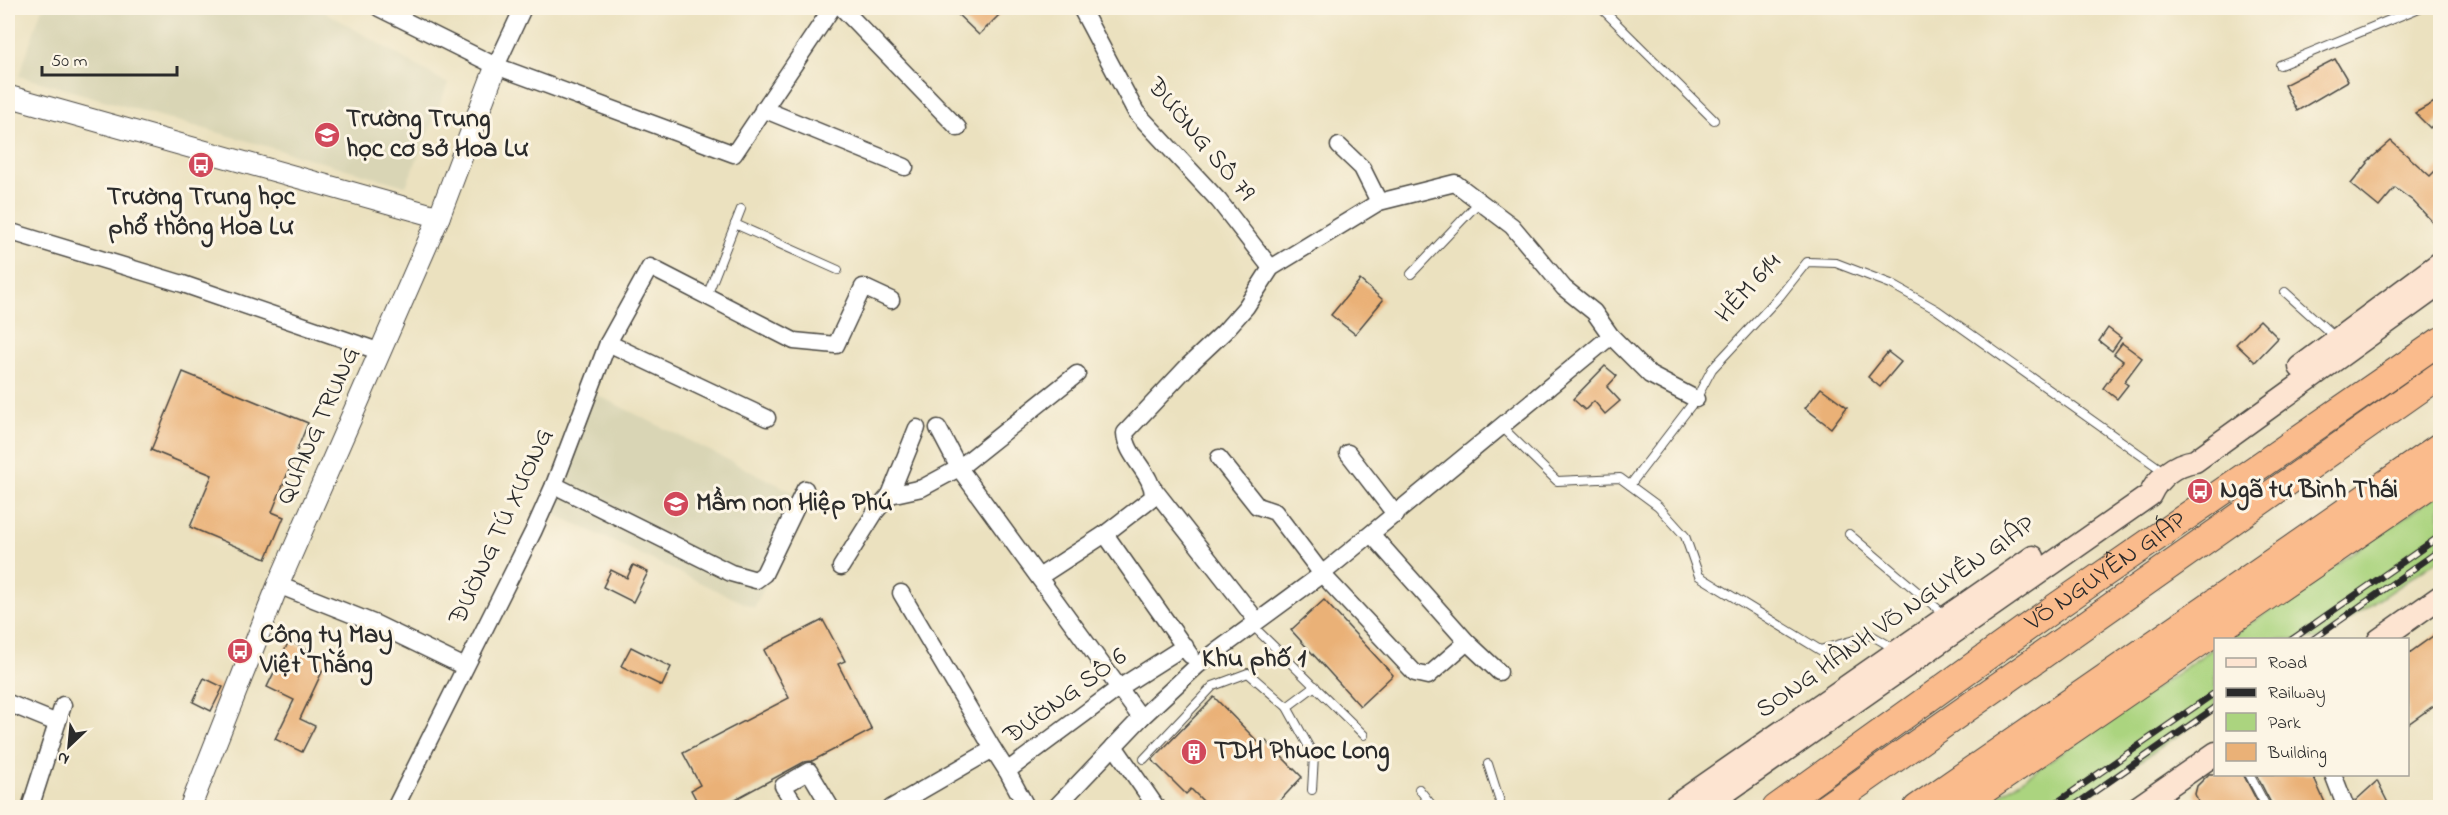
<svg xmlns="http://www.w3.org/2000/svg" width="2448" height="815" font-family="'Indie Flower',sans-serif">
  <rect width="100%" height="100%" fill="#fcf5e5"/>
  <filter id="ink" filterUnits="userSpaceOnUse"><feTurbulence type="fractalNoise" baseFrequency=".0167" numOctaves="2"/><feDisplacementMap in="SourceGraphic" scale="12" xChannelSelector="R" yChannelSelector="G"/><feConvolveMatrix kernelMatrix="1 2 1 2 8 2 1 2 1" color-interpolation-filters="sRGB"/></filter>
  <filter id="wash" filterUnits="userSpaceOnUse"><feTurbulence type="fractalNoise" baseFrequency=".008" numOctaves="4" result="noise"/><feDisplacementMap in="SourceGraphic" scale="24" xChannelSelector="R" yChannelSelector="G"/><feGaussianBlur stdDeviation="1.35" result="paint"/><feColorMatrix in="noise" values="0 0 0 0 0 0 0 0 0 0 0 0 0 0 0 0 0 1.4 0 .05"/><feComposite in="paint" operator="in"/></filter>
  <g filter="url(#wash)">
    <rect width="100%" height="100%" fill="#ebe1bf"/>
    <g fill="#d9d5b5">
      <path d="M42,8H318L448,84L406,186L19,76Z"/>
      <path d="M595,394L809,500L754,608L544,509Z"/>
    </g>
    <g fill="#abd47f" stroke="#6b8055" stroke-width="1.5">
      <path d="M2440,493V558L2320,639L2226,640Z"/>
      <path d="M2215,647V710L2072,807L1981,808Z"/>
    </g>
    <g id="blocks">
      <g fill="#eab177">
        <path d="M951,8H1006L979,35Z"/>
        <path d="M2335,59L2348,81L2297,111L2284,85Z"/>
        <path d="M2440,99V117L2430,128L2415,113Z"/>
        <path d="M2391,141L2430,176L2440,166V230L2413,201L2395,188L2379,207L2351,184L2368,163L2367,162Z"/>
        <path d="M1360,280L1383,300L1355,334L1331,315Z"/>
        <path d="M2260,320L2278,338L2255,362L2236,344Z"/>
        <path d="M2108,328L2121,338L2112,351L2099,341Z"/>
        <path d="M2122,343L2142,358L2124,382L2128,385L2117,399L2103,388L2123,361L2114,354Z"/>
        <path d="M1888,352L1901,362L1880,387L1868,377Z"/>
        <path d="M1605,366L1617,376L1607,387L1620,401L1605,414L1594,401L1585,410L1573,399Z"/>
        <path d="M183,372L308,423L272,512L284,517L266,559L190,527L212,475L151,450Z"/>
        <path d="M1821,388L1847,407L1831,428L1805,408Z"/>
        <path d="M633,565L648,572L633,602L603,587L611,570L627,578Z"/>
        <path d="M1324,600L1393,675L1360,706L1291,630Z"/>
        <path d="M823,620L845,661L838,664L872,730L812,761L804,762L721,807H700L691,790L700,785L683,753L789,698L764,650Z"/>
        <path d="M2440,631V701L2408,724V654Z"/>
        <path d="M289,641L328,659L300,719L315,726L302,752L275,739L294,700L267,687Z"/>
        <path d="M631,647L671,667L662,686L621,666Z"/>
        <path d="M204,678L223,687L211,711L193,702Z"/>
        <path d="M1214,697L1261,745L1266,741L1302,777L1274,807H1209L1191,789L1186,794L1152,760Z"/>
        <path d="M2209,774H2243L2260,807H2200L2195,794L2197,786Z"/>
        <path d="M2256,774H2312L2327,807H2273Z"/>
        <path d="M2377,781L2390,807H2355V801Z"/>
      </g>
    </g>
  </g>
  <g filter="url(#ink)">
    <use href="#blocks" fill-opacity="0" stroke="#484641" stroke-width="1.5"/>
    <g fill="none" stroke-linecap="round" stroke-linejoin="round">
      <g stroke="#484641" stroke-width="10">
        <g id="service">
          <path d="M1601,8L1714,120"/>
          <path d="M2280,65L2419,8"/>
          <path d="M735,224L838,270"/>
          <path d="M1411,274L1481,200"/>
          <path d="M2285,292L2337,339"/>
          <path d="M707,296L741,209"/>
          <path d="M1502,427L1557,481L1620,478L1658,506L1685,536L1699,576L1820,650L1871,635L1895,649"/>
          <path d="M1630,485L1696,399L1712,369L1780,296L1807,262L1836,263L1891,284L1937,310L2166,473"/>
          <path d="M1849,534L1945,615"/>
          <path d="M1252,625L1364,735"/>
          <path d="M1144,759L1213,686L1248,673L1287,707"/>
          <path d="M1488,764L1502,808"/>
          <path d="M2249,774L2267,808"/>
          <path d="M1419,789L1434,808"/>
          <path d="M1312,790L1314,756L1287,707L1315,686"/>
        </g>
      </g>
      <g stroke="#484641" stroke-width="19">
        <g id="minor">
          <path d="M379,8L496,66L734,154L832,8"/>
          <path d="M842,8L958,128"/>
          <path d="M1081,8L1136,112L1219,201L1271,268"/>
          <path d="M496,66L523,8"/>
          <path d="M763,109L905,167"/>
          <path d="M1339,146L1362,168L1379,202"/>
          <path d="M8,231L183,284L381,352"/>
          <path d="M608,343L767,418"/>
          <path d="M938,428L959,468L1141,718"/>
          <path d="M1348,453L1396,515"/>
          <path d="M1219,458L1257,506L1275,512L1322,574L1415,673L1428,676L1467,642"/>
          <path d="M554,485L731,573L756,580L764,574L805,489"/>
          <path d="M1153,488L1257,621"/>
          <path d="M890,495L917,428"/>
          <path d="M1105,534L1190,655"/>
          <path d="M1372,535L1467,642L1499,672"/>
          <path d="M841,567L876,511L890,495L922,488L959,468L1077,374"/>
          <path d="M1039,577L1105,534L1153,497C1154,474 1126,457 1125,433L1189,365L1224,332L1246,307L1271,268L1379,202L1455,183L1512,226L1564,288L1594,312L1611,336L1650,375L1696,399"/>
          <path d="M278,585L376,624L465,667"/>
          <path d="M901,593L993,749"/>
          <path d="M8,703L57,723"/>
          <path d="M1114,746L1157,808"/>
          <path d="M1007,771L1027,808"/>
          <path d="M2333,774L2345,805"/>
          <path d="M30,808L63,705"/>
          <path d="M395,808L533,532L554,485L608,343L650,267L794,341L836,345L863,287L891,300"/>
          <path d="M797,808L783,786L809,771L831,808"/>
          <path d="M891,808L993,749L1007,771L1119,688L1185,646"/>
          <path d="M1055,808L1141,718L1198,665L1322,574L1611,336"/>
        </g>
      </g>
      <g stroke="#484641" stroke-width="23">
        <g id="tertiary">
          <path d="M8,96L439,217"/>
          <path d="M190,808L278,585L439,217L496,66"/>
        </g>
      </g>
      <g stroke="#484641" stroke-width="25">
        <g id="secondary">
          <path d="M2300,367L2440,263"/>
          <path d="M2379,640L2440,597"/>
          <path d="M1672,808L2033,557"/>
          <path d="M1703,808L2150,495C2158,477 2175,464 2195,461L2440,284"/>
          <path d="M2137,808L2216,753"/>
        </g>
      </g>
      <g stroke="#484641" stroke-width="29">
        <g id="trunk">
          <path id="s1" d="M1776,808L2050,611L2440,341"/>
          <path d="M1825,808L2440,375"/>
          <path d="M1917,808L2440,446"/>
          <path d="M1958,808L2440,478"/>
        </g>
      </g>
      <use href="#service" stroke="#fff" stroke-width="8"/>
      <use href="#minor" stroke="#fff" stroke-width="16"/>
      <use href="#tertiary" stroke="#fff" stroke-width="21"/>
      <use href="#secondary" stroke="#fde4d1" stroke-width="22"/>
      <use href="#trunk" stroke="#fabb8c" stroke-width="27"/>
      <g stroke="#2b2b2b" stroke-width="7">
        <g id="rail">
          <path d="M2291,640L2440,536"/>
          <path d="M2312,640L2440,550"/>
          <path d="M2049,808L2216,692"/>
          <path d="M2071,808L2216,707"/>
        </g>
      </g>
      <use href="#rail" stroke="#fcf5e5" stroke-width="4.5" stroke-dasharray="14" stroke-linecap="butt"/>
    </g>
  </g>
  <defs>
    <g id="school-disc" transform="scale(1.35)"><circle r="9.5" fill="#d1495b" stroke="#fcf5e5"/><path d="M0-5L7-2L0 1L-7-2ZM-4 1L0 2.5L4 1V4Q0 6-4 4Z" fill="#fff"/></g>
    <g id="bus-disc" transform="scale(1.35)"><circle r="9.5" fill="#d1495b" stroke="#fcf5e5"/><path d="M-5-6H5V4H4V6H2V4H-2V6H-4V4H-5ZM-3.5-4V0h7V-4ZM-3.5 1.2v1.5H-2V1.2ZM2 1.2v1.5H3.5V1.2Z" fill="#fff"/></g>
    <g id="building-disc" transform="scale(1.35)"><circle r="9.5" fill="#d1495b" stroke="#fcf5e5"/><path d="M-4-6H4V6H1V3H-1V6H-4ZM-2.5-4.3h1.7v1.8h-1.7ZM.8-4.3h1.7v1.8H.8ZM-2.5-1h1.7V.8h-1.7ZM.8-1h1.7V.8H.8Z" fill="#fff"/></g>
  </defs>
  <g fill-rule="evenodd">
    <use href="#school-disc" x="327" y="135"/>
    <use href="#bus-disc" x="201" y="165"/>
    <use href="#bus-disc" x="2200" y="491"/>
    <use href="#school-disc" x="676" y="504"/>
    <use href="#bus-disc" x="240" y="651"/>
    <use href="#building-disc" x="1194" y="752"/>
  </g>
  <g text-anchor="middle" dominant-baseline="central" stroke-width="6" stroke-linejoin="round" paint-order="stroke">
    <g font-size="26" font-weight="bold" fill="#2b2b2b" stroke="#fcf5e5" text-anchor="start">
      <text x="346" y="120">Trường Trung<tspan x="346" dy="30">học cơ sở Hoa Lư</tspan></text>
      <text x="201" y="198" text-anchor="middle">Trường Trung học<tspan x="201" dy="30">phổ thông Hoa Lư</tspan></text>
      <text x="2220" y="491">Ngã tư Bình Thái</text>
      <text x="696" y="504">Mầm non Hiệp Phú</text>
      <text x="260" y="636">Công ty May<tspan x="260" dy="30">Việt Thắng</tspan></text>
      <text x="1214" y="752">TDH Phuoc Long</text>
    </g>
    <g font-size="26" fill="#2b2b2b" stroke="#fcf5e5">
      <text transform="translate(1200 140) rotate(50)">ĐƯỜNG SỐ 79</text>
      <text transform="translate(1749 289) rotate(-48)">HẺM 614</text>
      <text transform="translate(319 426) rotate(-66)">QUANG TRUNG</text>
      <text transform="translate(502 527) rotate(-65)">ĐƯỜNG TÚ XƯƠNG</text>
      <text stroke="none"><textPath href="#s1" startOffset="406">VÕ NGUYÊN GIÁP</textPath></text>
      <text transform="translate(1896 618) rotate(-35)">SONG HÀNH VÕ NGUYÊN GIÁP</text>
      <text transform="translate(1066 697) rotate(-36)">ĐƯỜNG SỐ 6</text>
    </g>
    <g font-size="27" font-weight="bold" fill="#2b2b2b" stroke="#fcf5e5">
      <text x="1254" y="659">Khu phố 1</text>
    </g>
  </g>
  <rect width="2448" height="815" fill="none" stroke="#fcf5e5" stroke-width="30"/>
  <rect x="2214" y="638" width="195" height="138" fill="#fcf5e5" stroke="#a8a49b" stroke-width="1.5"/>
  <rect x="2226" y="658" width="30" height="9" fill="#fde4d1" stroke="#a8a49b" stroke-width="1.5"/>
  <text x="2268" y="668" font-size="18" fill="#2b2b2b">Road</text>
  <rect x="2226" y="688" width="30" height="9" fill="#2b2b2b" stroke="#a8a49b" stroke-width="1.5"/>
  <text x="2268" y="698" font-size="18" fill="#2b2b2b">Railway</text>
  <rect x="2226" y="713" width="30" height="18" fill="#abd47f" stroke="#a8a49b" stroke-width="1.5"/>
  <text x="2268" y="728" font-size="18" fill="#2b2b2b">Park</text>
  <rect x="2226" y="743" width="30" height="18" fill="#eab177" stroke="#a8a49b" stroke-width="1.5"/>
  <text x="2268" y="758" font-size="18" fill="#2b2b2b">Building</text>
  <g transform="translate(69 746) rotate(206)" stroke="#fcf5e5" stroke-width="4.5" paint-order="stroke">
  <path d="M0-4.5L10 22L0 15L-10 22Z" fill="#2b2b2b"/>
  <text y="-9" font-size="16" font-weight="bold" text-anchor="middle" fill="#2b2b2b">N</text>
  </g>
  <path d="M42 66v9h135v-9" fill="none" stroke="#2b2b2b" stroke-width="3"/>
  <text x="51" y="66" font-size="18" fill="#2b2b2b" stroke="#fcf5e5" stroke-width="4.5" paint-order="stroke">50 m</text>
</svg>
